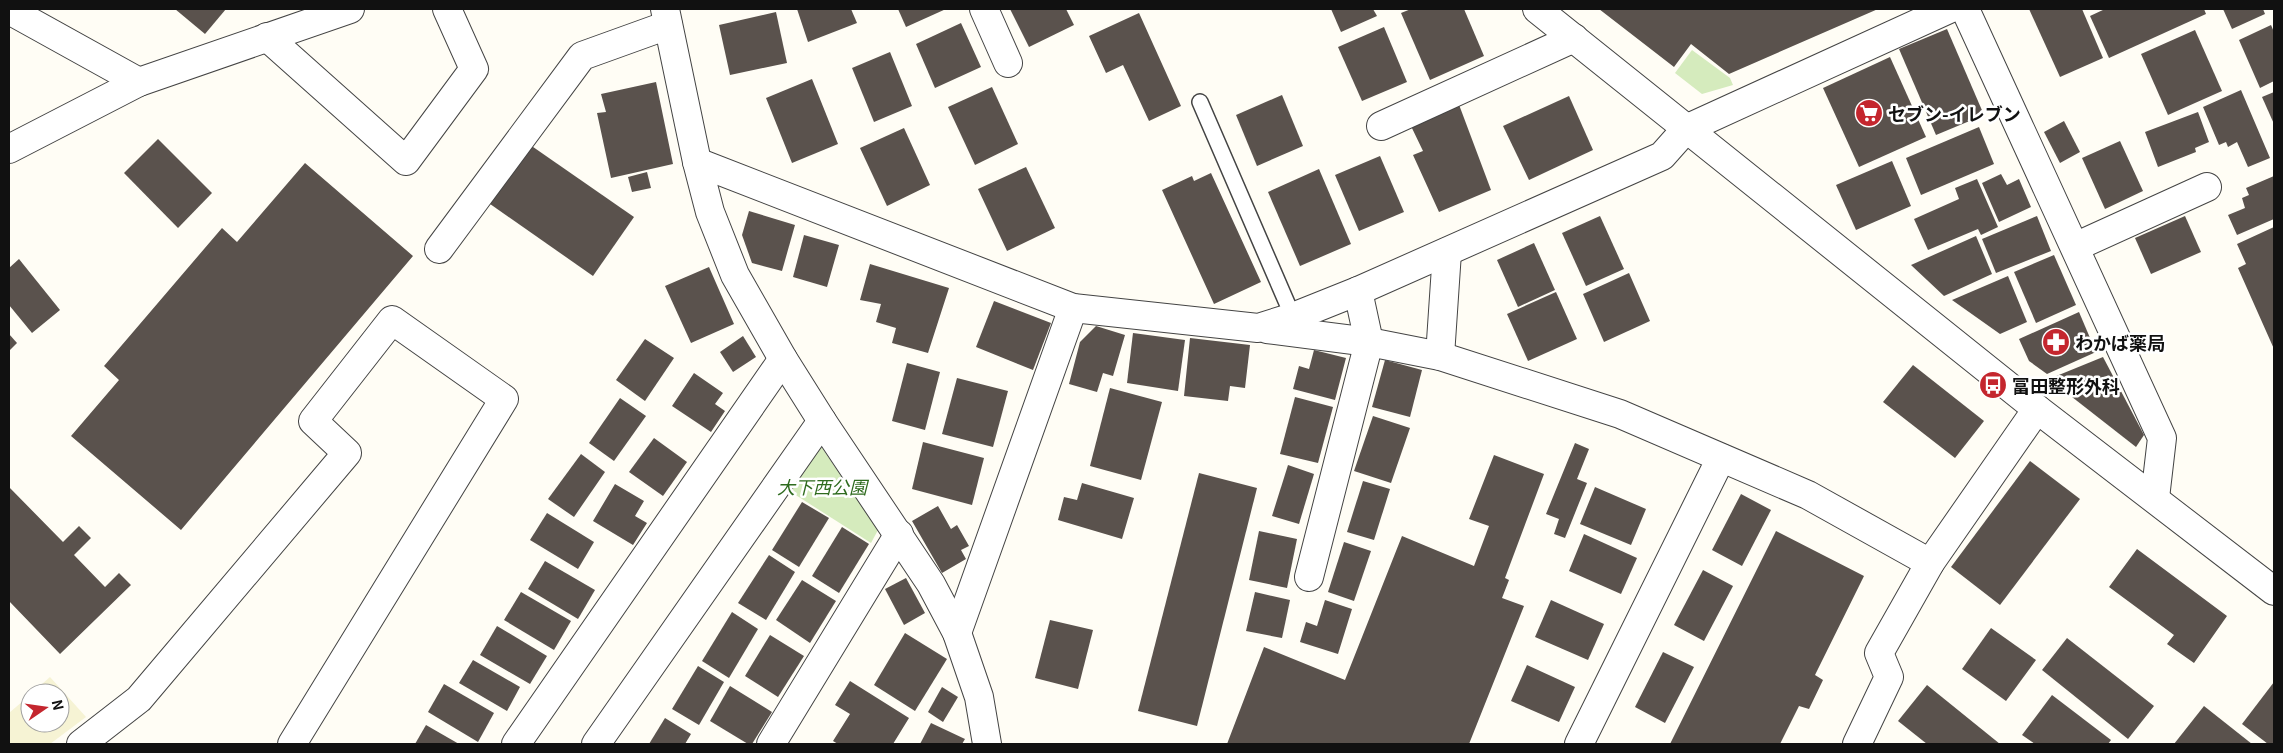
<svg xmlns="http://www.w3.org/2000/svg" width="2283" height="753" font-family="Georgia,'Noto Sans JP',serif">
  <rect width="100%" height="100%" fill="#fffdf5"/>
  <path fill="#f6f3d4" d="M50,677L86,717L50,744H9V713L30,695V723H60V693H32Z"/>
  <g fill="#d5ebbd">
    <path d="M1692,50L1730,78L1733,85L1702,94L1675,73Z"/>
    <path d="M820,445L878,530L871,543L791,492Z"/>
  </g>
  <g fill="#5a524d">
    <path d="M175,9H226L205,34Z"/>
    <path d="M797,9H851L857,23L808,42Z"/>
    <path d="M898,9H946L906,27Z"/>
    <path d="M1010,9H1066L1074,25L1029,47Z"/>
    <path d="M1331,9H1373L1377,16L1341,32Z"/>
    <path d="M1411,9H1464L1484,56L1430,80L1401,13Z"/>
    <path d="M1599,9H1878L1729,74L1691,44L1674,67Z"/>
    <path d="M2029,9H2082L2103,58L2060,77Z"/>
    <path d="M2105,9H2204L2206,14L2109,58L2090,16Z"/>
    <path d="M2223,9H2263L2265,14L2232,29Z"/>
    <path d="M776,12L787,63L730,75L719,25Z"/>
    <path d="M1139,13L1181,106L1149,121L1123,65L1106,73L1089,36Z"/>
    <path d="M961,23L981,67L935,88L916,44Z"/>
    <path d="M2271,25L2274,32V81L2260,88L2239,40Z"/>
    <path d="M1384,27L1407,82L1362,101L1338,47Z"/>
    <path d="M1947,29L1984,115L1936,135L1899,49Z"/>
    <path d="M2195,30L2222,91L2168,115L2141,54Z"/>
    <path d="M890,52L912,106L874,122L852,68Z"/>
    <path d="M1890,57L1926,137L1859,167L1823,88Z"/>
    <path d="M812,79L838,144L792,163L766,98Z"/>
    <path d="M656,82L673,164L611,178L597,113L606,112L601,94Z"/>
    <path d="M992,87L1018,144L975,165L948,107Z"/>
    <path d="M2241,90L2270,158L2248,167L2237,142L2228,147L2226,142L2219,145L2203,107Z"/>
    <path d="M2274,92V124L2262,97Z"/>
    <path d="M1282,95L1303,146L1257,166L1236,115Z"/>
    <path d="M1569,96L1593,150L1529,180L1503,126Z"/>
    <path d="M1458,102L1491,190L1439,212L1413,155L1423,151L1410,124Z"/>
    <path d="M2198,112L2209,142L2195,148L2196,152L2158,167L2145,132Z"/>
    <path d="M2064,121L2080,152L2060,163L2044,132Z"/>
    <path d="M1979,127L1994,164L1921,195L1906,158Z"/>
    <path d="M904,128L930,185L887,206L860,148Z"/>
    <path d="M158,139L212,193L178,228L124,173Z"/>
    <path d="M523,140L634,217L593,276L483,199Z"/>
    <path d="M2120,141L2143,191L2105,209L2082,158Z"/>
    <path d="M1380,156L1404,212L1359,231L1335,175Z"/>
    <path d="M1892,161L1911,206L1856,230L1836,185Z"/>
    <path d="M305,163L413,256L181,530L71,436L119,380L104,366L222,228L237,242Z"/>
    <path d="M1026,167L1055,228L1007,251L978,189Z"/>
    <path d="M1319,169L1351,244L1300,266L1268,192Z"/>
    <path d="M647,172L651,188L632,192L628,177Z"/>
    <path d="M1211,173L1261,282L1214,304L1162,190L1192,176L1194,181Z"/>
    <path d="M2001,174L2007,185L2019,179L2031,207L1999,222L1982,183Z"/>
    <path d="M2274,176V219L2237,235L2228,215L2245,208L2242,198L2249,195L2246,188Z"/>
    <path d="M1977,179L1998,227L1981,235L1978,229L1928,250L1914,219L1959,199L1955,188Z"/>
    <path d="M749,211L795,225L782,271L752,263L742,235Z"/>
    <path d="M1600,216L1624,269L1586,286L1562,233Z"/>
    <path d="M2037,216L2051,251L1996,273L1982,239Z"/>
    <path d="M2185,216L2201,252L2151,274L2135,238Z"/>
    <path d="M2274,227V349L2238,268L2246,264L2237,244Z"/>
    <path d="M804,235L839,245L827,287L793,277Z"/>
    <path d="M1976,236L1992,274L1944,296L1911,265Z"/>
    <path d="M1534,243L1555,290L1518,307L1497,260Z"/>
    <path d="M2054,255L2076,305L2036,323L2014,272Z"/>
    <path d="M19,259L60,310L32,333L9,305V268Z"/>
    <path d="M870,264L949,288L928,353L892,343L896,328L876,322L881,304L860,300Z"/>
    <path d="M709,267L734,324L691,343L665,286Z"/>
    <path d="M1629,273L1650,321L1604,342L1583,294Z"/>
    <path d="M2008,276L2027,322L2000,334L1952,300Z"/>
    <path d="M1556,292L1577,339L1528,361L1507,314Z"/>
    <path d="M994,301L1051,323L1033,370L976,347Z"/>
    <path d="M2079,312L2096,352L2047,374L2029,361L2019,339Z"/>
    <path d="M1096,326L1125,335L1113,376L1103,373L1097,392L1069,384L1080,342Z"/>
    <path d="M1133,333L1185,340L1178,391L1127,383Z"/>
    <path d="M9,334L17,343L9,351Z"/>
    <path d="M743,336L756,357L733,372L720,352Z"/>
    <path d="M1190,338L1250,345L1245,388L1230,386L1228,401L1184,396Z"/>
    <path d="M645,339L674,358L645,401L616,380Z"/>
    <path d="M1314,350L1346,358L1335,400L1293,389L1299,366L1309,369Z"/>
    <path d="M2103,357L2144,435L2136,447L2049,379Z"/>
    <path d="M1385,360L1422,370L1410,417L1372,407Z"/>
    <path d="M907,363L940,372L925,430L892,421Z"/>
    <path d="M1913,365L1984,421L1955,458L1883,402Z"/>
    <path d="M694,373L723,393L715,404L725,411L711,432L672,406Z"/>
    <path d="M957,378L1008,391L993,447L942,434Z"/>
    <path d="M1110,388L1162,402L1141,480L1090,466Z"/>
    <path d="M1295,397L1333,407L1318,463L1280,454Z"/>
    <path d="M620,398L646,416L614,461L589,443Z"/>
    <path d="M1373,416L1410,428L1391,483L1354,471Z"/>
    <path d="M654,438L687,462L663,496L629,472Z"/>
    <path d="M923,442L984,458L972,505L912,489Z"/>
    <path d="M1575,443L1589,449L1577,479L1587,483L1565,538L1554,534L1559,519L1546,514Z"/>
    <path d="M581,454L605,472L574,517L548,499Z"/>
    <path d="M1494,455L1544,474L1505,578L1509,580L1502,598L1524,606L1469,744H1227L1264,647L1345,680L1402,536L1474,566L1489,526L1469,519Z"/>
    <path d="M2030,461L2080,499L2000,605L1951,567Z"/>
    <path d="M1288,465L1314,474L1299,524L1272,516Z"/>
    <path d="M1199,473L1257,488L1197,726L1138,711Z"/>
    <path d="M1363,481L1390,489L1374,540L1347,532Z"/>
    <path d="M1082,483L1134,498L1122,539L1058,520L1064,497L1077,500Z"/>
    <path d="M615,484L644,501L635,516L647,523L633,545L593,521Z"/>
    <path d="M9,487L63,542L79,526L91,538L74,555L105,587L119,573L131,585L60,654L9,601Z"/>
    <path d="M1595,487L1646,509L1631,545L1580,524Z"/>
    <path d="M1741,494L1771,510L1742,566L1712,550Z"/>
    <path d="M802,502L829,518L799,567L772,550Z"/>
    <path d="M938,506L951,529L957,525L969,546L961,550L966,559L942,573L912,521Z"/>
    <path d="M547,513L594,542L578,569L530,540Z"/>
    <path d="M842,527L869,544L839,593L812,576Z"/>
    <path d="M1259,531L1297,539L1287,588L1249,580Z"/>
    <path d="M1776,531L1864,576L1815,675L1823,680L1809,709L1799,706L1780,744H1670Z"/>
    <path d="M1584,534L1637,558L1621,594L1569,571Z"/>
    <path d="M1344,542L1371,551L1354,601L1328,592Z"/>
    <path d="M2137,549L2227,616L2194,663L2167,644L2174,635L2109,587Z"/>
    <path d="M769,555L795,572L766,620L738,603Z"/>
    <path d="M545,561L595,590L578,619L528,589Z"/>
    <path d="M1703,570L1733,586L1704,641L1674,625Z"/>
    <path d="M906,578L925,613L904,625L885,589Z"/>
    <path d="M802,580L836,601L810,643L776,620Z"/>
    <path d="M521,592L571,621L554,650L504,620Z"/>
    <path d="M1255,592L1290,600L1282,638L1246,631Z"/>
    <path d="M1325,600L1352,609L1338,654L1300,642L1306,622L1317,626Z"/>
    <path d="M1551,600L1604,624L1588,660L1535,637Z"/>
    <path d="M732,612L758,629L729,678L702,661Z"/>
    <path d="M1050,620L1093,630L1078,689L1035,678Z"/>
    <path d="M497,626L547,656L530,684L480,655Z"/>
    <path d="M1991,628L2036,660L2006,701L1962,669Z"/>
    <path d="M905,633L947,659L915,711L874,685Z"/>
    <path d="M770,635L804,656L778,697L745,676Z"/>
    <path d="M2067,638L2154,706L2128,739L2042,670Z"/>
    <path d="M1663,652L1694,667L1665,723L1635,707Z"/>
    <path d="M473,660L520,687L507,711L459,683Z"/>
    <path d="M1527,665L1575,687L1559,722L1511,701Z"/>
    <path d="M698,666L724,682L699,725L672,709Z"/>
    <path d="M850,681L909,718L893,744H838L833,741L850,714L835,705Z"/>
    <path d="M2274,682V744H2268L2242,724Z"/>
    <path d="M444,684L494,713L478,742L428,712Z"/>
    <path d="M1927,685L2000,744H1927L1898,721Z"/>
    <path d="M730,686L772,712L752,744H748L710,721Z"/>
    <path d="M942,687L958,697L943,722L928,712Z"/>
    <path d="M2052,695L2111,740L2108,744H2035L2022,735Z"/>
    <path d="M2204,706L2252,744H2174Z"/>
    <path d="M665,718L691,734L685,744H649Z"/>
    <path d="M931,723L965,739L962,744H920Z"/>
    <path d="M426,725L459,744H415Z"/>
  </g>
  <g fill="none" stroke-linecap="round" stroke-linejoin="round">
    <g stroke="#444" stroke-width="18">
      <path id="service" d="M1200,102L1293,317"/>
    </g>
    <g stroke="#444" stroke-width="30">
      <g id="minor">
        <path d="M665,9L697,162L710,212L735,275L783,359L822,421L931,584L957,633L979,697L987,744"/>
        <path d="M984,9L1008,63"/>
        <path d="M1965,9L2162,438L2155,498"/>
        <path d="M9,10L139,82"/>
        <path d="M267,37L406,161L474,69L447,9"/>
        <path d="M1381,126L1574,38"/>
        <path d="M697,162L1073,308L1258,328L1293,317L1358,291L1662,156L1686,129L1949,9"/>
        <path d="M2075,247L2207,187"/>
        <path d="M439,249L582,56L668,25"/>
        <path d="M1267,329L1369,342L1440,356L1620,414L1808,495L1930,563"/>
        <path d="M1440,356L1447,252"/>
        <path d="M1309,577L1369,342L1358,291"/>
        <path d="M957,633L1073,308"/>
        <path d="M81,744L139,699L347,453L313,421L392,320L504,399L292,744"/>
        <path d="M516,744L783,359"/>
        <path d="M596,744L822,421"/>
        <path d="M771,744L899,534"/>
        <path d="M1579,744L1721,458"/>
        <path d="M1857,744L1889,677L1879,653L1930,563L2037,409"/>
      </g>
    </g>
    <g stroke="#444" stroke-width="30">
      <g id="tertiary">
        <path d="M1537,9L2037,409L2274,591"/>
        <path d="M9,149L139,82L350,9"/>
      </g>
    </g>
    <use href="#service" stroke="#fff" stroke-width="15"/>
    <use href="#minor" stroke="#fff" stroke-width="28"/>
    <use href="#tertiary" stroke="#fff" stroke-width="28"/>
  </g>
  <defs>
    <g id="supermarket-disc" transform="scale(1.4375)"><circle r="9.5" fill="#c4262e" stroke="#fff"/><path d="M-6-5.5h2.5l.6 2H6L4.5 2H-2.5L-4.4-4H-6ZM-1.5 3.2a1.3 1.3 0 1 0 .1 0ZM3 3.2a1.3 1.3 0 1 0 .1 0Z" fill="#fff"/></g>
    <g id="pharmacy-disc" transform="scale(1.4375)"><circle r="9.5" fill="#c4262e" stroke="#fff"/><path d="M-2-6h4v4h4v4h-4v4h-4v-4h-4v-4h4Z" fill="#fff"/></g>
    <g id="bus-disc" transform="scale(1.4375)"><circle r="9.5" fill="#c4262e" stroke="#fff"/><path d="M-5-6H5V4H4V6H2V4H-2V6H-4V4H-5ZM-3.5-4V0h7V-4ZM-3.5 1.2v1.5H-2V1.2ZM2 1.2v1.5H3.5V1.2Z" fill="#fff"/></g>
  </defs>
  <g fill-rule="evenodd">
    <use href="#supermarket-disc" x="1869" y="113"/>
    <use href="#pharmacy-disc" x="2056" y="342"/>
    <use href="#bus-disc" x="1993" y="385"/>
  </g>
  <g text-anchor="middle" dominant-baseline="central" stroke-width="5" stroke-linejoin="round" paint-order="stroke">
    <g font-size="18" font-weight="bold" fill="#111" stroke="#fff" text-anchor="start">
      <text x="1888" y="113">セブン-イレブン</text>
      <text x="2075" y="342">わかば薬局</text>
      <text x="2012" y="385">冨田整形外科</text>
    </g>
    <g font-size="18" font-style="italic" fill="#2f6b1f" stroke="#fff">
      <text x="822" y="486">大下西公園</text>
    </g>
  </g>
  <rect width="2283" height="753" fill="none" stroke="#111111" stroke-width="20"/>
  <g transform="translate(45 708) rotate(77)"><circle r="24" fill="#ffffff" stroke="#a0a0a0"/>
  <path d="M0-4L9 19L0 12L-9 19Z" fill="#c4262e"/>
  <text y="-8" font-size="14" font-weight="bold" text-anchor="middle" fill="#111111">N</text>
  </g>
</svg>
